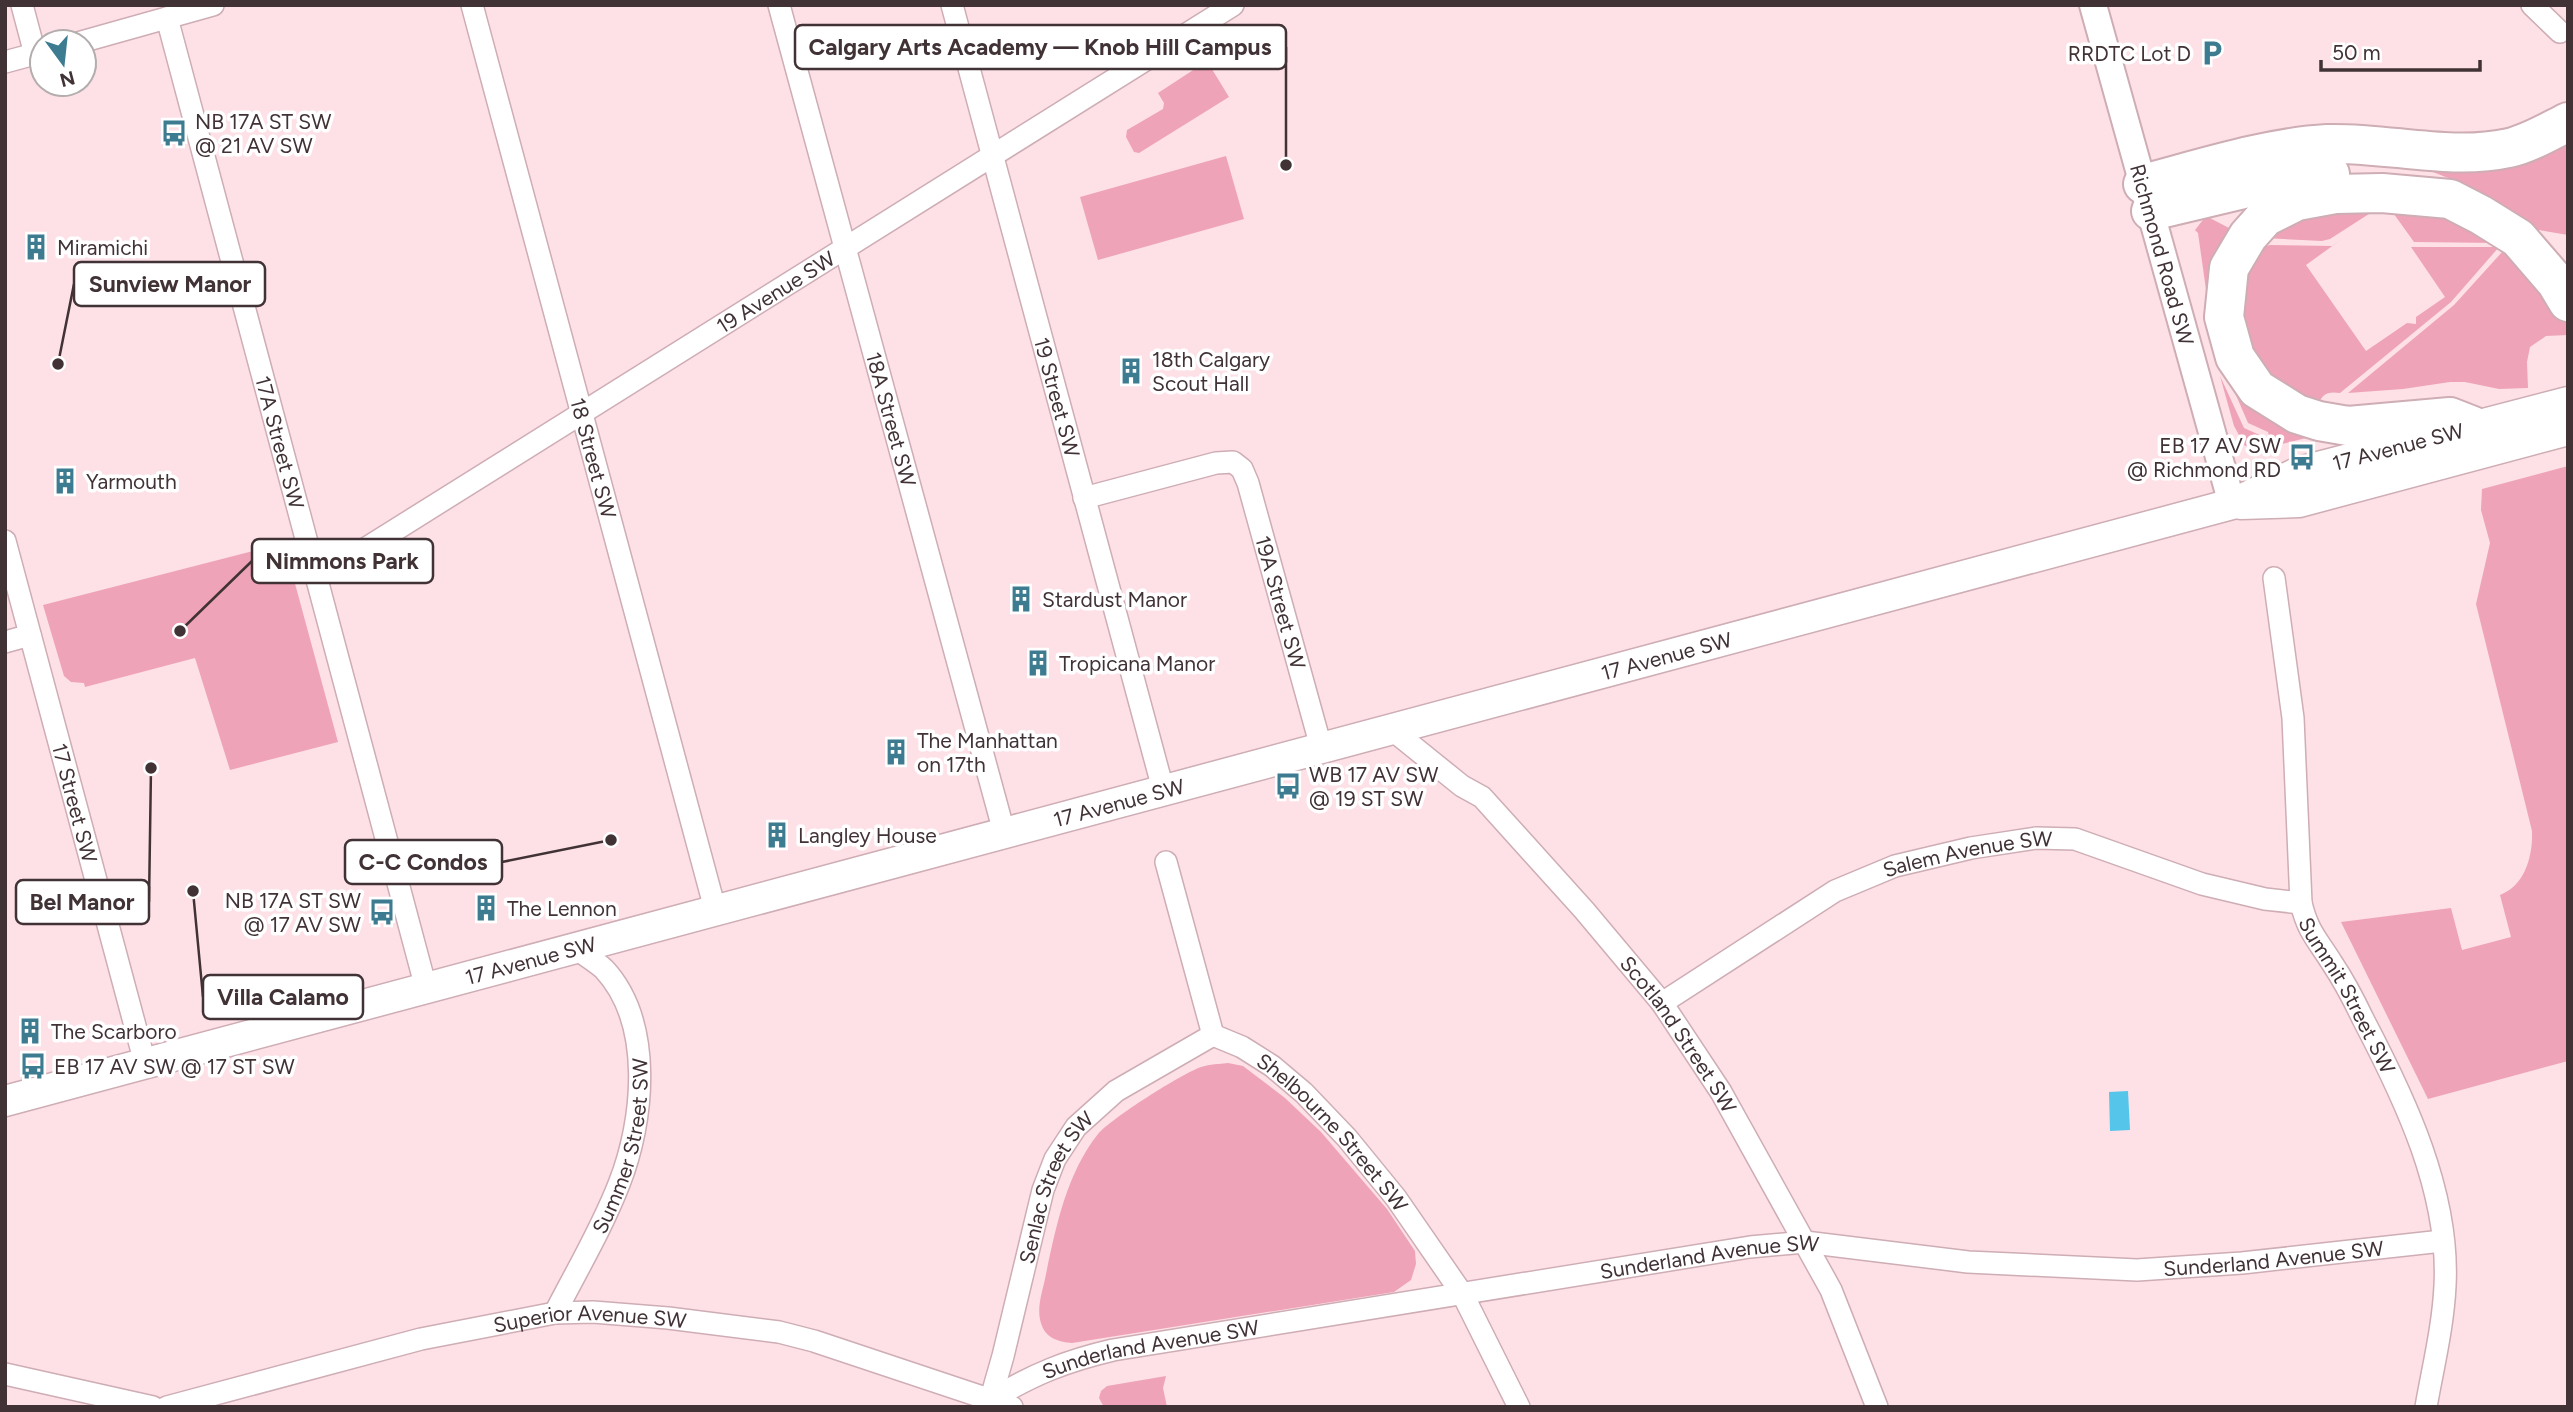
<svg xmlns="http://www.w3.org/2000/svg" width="2573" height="1412" font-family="Figtree,sans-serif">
  <rect width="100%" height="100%" fill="#fde1e7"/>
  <g fill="#efa3b8">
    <path d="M1207,61L1229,97L1139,153L1134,152L1126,137L1127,130L1163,109L1164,103L1158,93Z"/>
    <path d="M2568,142V235L2533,229L2473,188L2433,172L2436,163Z"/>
    <path d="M1226,156L1244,219L1098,260L1080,197Z"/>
    <path d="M2376,201C2408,203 2479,218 2498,243L2414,242L2386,203L2330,239L2322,241L2264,238C2299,205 2330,201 2376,201Z"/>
    <path d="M2206,216L2231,229L2213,304L2310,437L2282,444L2270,439L2268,432L2248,423L2220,358L2209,311L2198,233L2195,230Z"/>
    <path d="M2342,239L2306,265L2366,351L2407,323L2416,324V317L2445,297L2411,247H2499L2451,302L2340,393C2327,391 2322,394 2317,407L2289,394L2252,356L2241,318L2242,284L2257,249L2270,245L2332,246Z"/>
    <path d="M2511,250L2568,313V335L2546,336L2530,347L2527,362L2528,388L2499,389L2465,382H2450L2403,389L2348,393L2454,305L2503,251Z"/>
    <path d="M2220,376L2244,428L2262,436L2263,441L2245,446L2234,426Z"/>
    <path d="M2568,466V1061L2428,1099L2341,922L2451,908L2462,950L2511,937L2500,895C2525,886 2533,856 2532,831L2476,604L2490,543L2481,510L2482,489Z"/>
    <path d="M284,543L338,742L230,770L195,658L85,687L84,683L71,682L64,676L43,605Z"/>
    <path d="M1228,1063L1243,1066L1285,1098L1321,1132L1387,1209L1415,1251L1416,1264L1411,1280L1394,1292L1072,1343C1060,1342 1047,1339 1042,1326C1035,1309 1043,1291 1046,1274C1056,1226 1067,1173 1098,1134C1112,1118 1181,1074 1201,1067C1210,1064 1219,1064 1228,1063Z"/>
    <path d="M1166,1376L1163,1388L1167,1407H1104L1099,1398L1101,1391L1107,1386Z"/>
  </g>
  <path fill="#55c6ea" d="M2128,1091L2130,1130L2110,1131L2109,1092Z"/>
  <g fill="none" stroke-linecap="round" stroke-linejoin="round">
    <g stroke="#ceadb5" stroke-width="24">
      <g id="minor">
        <path d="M22,5L35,54"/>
        <path id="s1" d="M472,5L715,909"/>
        <path id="s2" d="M779,5L1004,832"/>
        <path id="s3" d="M952,5L1163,789"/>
        <path d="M2532,5L2560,32"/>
        <path id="s4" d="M167,18L426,988"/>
        <path d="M81,42L213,5"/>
        <path d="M5,62L42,52"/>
        <path id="s5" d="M1084,498L1216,463L1233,462L1242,469L1248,483L1321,747"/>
        <path id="s6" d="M5,541L145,1063"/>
        <path id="s7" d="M2274,578L2293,718L2301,903C2308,932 2317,939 2332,963C2344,981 2354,1000 2363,1019C2405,1099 2450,1193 2445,1286C2443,1327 2433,1367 2426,1407"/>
        <path id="s8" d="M317,579L1233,5"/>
        <path d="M5,642L30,635"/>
        <path id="s9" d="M1390,728L1462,786L1482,797L1584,910L1662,1003L1721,1092L1831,1290L1877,1407"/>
        <path id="s10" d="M1166,862L1213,1035L1242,1047L1272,1066L1304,1093L1347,1138L1396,1198L1463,1295L1519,1407"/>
        <path id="s11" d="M1662,1003L1835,891L1895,866L1971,848L2036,838L2075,839L2202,884L2265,899L2301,903"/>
        <path id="s12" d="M555,1313C577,1270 602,1228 619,1184C644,1121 654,1023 604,969C595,961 583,954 574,947"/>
        <path d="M5,1374L153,1407"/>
        <path id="s13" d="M992,1399C1034,1374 1066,1361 1113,1350L1750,1247L1805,1242L1968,1262L2137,1270L2242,1263L2442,1241"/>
        <path id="s14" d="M989,1405L1003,1356L1043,1190L1055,1159L1076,1127L1116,1091L1213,1035"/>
        <path id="s15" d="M167,1407L421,1339L555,1313L593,1312L668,1318L779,1332L814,1341L1012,1407"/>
      </g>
    </g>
    <g stroke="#ceadb5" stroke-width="30">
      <g id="tertiary">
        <path id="s16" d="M2093,5L2232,504"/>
      </g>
    </g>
    <g stroke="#ceadb5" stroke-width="33">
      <g id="secondary">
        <path d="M2241,504L2299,502L2568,430"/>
        <path id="s17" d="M5,1101L2232,504L2299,472L2568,402"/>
      </g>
    </g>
    <g stroke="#ceadb5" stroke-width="42">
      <g id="motorway">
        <path d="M2143,184C2200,169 2269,147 2327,144C2388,142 2448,161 2509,148C2528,144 2550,131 2568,122"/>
        <path d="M2151,211L2277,181L2330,174"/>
        <path d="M2473,426L2450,417L2348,426L2319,421L2297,414L2257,389L2235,357L2224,317L2229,268L2248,236L2265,217L2297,201L2335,194L2382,193L2450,199L2481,215L2518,238L2556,282L2568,302"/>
      </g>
    </g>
    <use href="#minor" stroke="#fff" stroke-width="21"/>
    <use href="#tertiary" stroke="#fff" stroke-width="26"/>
    <use href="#secondary" stroke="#fff" stroke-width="30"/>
    <use href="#motorway" stroke="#fff" stroke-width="38"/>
  </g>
  <defs>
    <g id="parking-bare" transform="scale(2.1)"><path d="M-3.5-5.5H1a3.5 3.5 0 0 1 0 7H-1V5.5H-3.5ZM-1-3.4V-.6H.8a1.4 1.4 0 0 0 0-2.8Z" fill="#3c7b90" stroke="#fff" stroke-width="2.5" paint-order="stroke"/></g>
    <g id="bus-bare" transform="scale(2.1)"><path d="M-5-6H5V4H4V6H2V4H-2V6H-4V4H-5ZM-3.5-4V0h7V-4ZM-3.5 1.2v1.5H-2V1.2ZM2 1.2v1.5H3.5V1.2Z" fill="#3c7b90" stroke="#fff" stroke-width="2.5" paint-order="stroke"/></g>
    <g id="building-bare" transform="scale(2.1)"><path d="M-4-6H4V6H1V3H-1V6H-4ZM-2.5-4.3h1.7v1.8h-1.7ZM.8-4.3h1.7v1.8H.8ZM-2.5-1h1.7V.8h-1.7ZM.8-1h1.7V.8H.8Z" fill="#3c7b90" stroke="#fff" stroke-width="2.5" paint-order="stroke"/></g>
  </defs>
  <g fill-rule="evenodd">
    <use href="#parking-bare" x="2212" y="53"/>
    <use href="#bus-bare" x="174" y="133"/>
    <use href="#building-bare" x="36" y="247"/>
    <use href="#building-bare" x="1131" y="371"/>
    <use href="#bus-bare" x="2302" y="457"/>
    <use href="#building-bare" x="65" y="481"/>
    <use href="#building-bare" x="1021" y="599"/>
    <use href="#building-bare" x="1038" y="663"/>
    <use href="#building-bare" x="896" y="752"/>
    <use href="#bus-bare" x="1288" y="786"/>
    <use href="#building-bare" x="777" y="835"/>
    <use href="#building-bare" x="486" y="908"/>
    <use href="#bus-bare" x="382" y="912"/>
    <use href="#building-bare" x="30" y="1031"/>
    <use href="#bus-bare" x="33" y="1066"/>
  </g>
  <g text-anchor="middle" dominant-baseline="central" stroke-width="7" stroke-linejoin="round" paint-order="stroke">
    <g font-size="21" fill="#403235" stroke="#fff" text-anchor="start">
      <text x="2191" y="53" text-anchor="end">RRDTC Lot D</text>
      <text x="195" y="121">NB 17A ST SW<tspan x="195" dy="24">@ 21 AV SW</tspan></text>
      <text x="57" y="247">Miramichi</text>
      <text x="1152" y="359">18th Calgary<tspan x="1152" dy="24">Scout Hall</tspan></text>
      <text x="2281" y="445" text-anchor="end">EB 17 AV SW<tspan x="2281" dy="24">@ Richmond RD</tspan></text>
      <text x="86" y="481">Yarmouth</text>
      <text x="1042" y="599">Stardust Manor</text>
      <text x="1059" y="663">Tropicana Manor</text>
      <text x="917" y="740">The Manhattan<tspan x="917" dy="24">on 17th</tspan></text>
      <text x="1309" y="774">WB 17 AV SW<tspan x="1309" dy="24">@ 19 ST SW</tspan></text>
      <text x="798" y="835">Langley House</text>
      <text x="361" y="900" text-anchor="end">NB 17A ST SW<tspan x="361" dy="24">@ 17 AV SW</tspan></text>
      <text x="507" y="908">The Lennon</text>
      <text x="51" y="1031">The Scarboro</text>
      <text x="54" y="1066">EB 17 AV SW @ 17 ST SW</text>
    </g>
    <g font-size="21" fill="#403235" stroke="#fff">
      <text stroke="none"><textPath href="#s16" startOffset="259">Richmond Road SW</textPath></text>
      <text stroke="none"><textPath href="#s8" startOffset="541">19 Avenue SW</textPath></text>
      <text stroke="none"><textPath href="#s3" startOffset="406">19 Street SW</textPath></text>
      <text stroke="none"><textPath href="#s2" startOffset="429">18A Street SW</textPath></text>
      <text stroke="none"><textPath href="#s4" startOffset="439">17A Street SW</textPath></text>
      <text stroke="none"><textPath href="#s17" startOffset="2482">17 Avenue SW</textPath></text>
      <text stroke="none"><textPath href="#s1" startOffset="469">18 Street SW</textPath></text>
      <text stroke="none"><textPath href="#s5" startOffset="304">19A Street SW</textPath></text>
      <text stroke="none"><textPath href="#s17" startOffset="1720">17 Avenue SW</textPath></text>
      <text stroke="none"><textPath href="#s17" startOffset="1153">17 Avenue SW</textPath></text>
      <text stroke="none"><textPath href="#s6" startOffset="271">17 Street SW</textPath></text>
      <text stroke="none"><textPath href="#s11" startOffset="345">Salem Avenue SW</textPath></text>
      <text stroke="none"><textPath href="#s17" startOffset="544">17 Avenue SW</textPath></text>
      <text stroke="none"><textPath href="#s7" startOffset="430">Summit Street SW</textPath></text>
      <text stroke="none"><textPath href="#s9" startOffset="424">Scotland Street SW</textPath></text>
      <text stroke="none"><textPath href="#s10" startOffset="336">Shelbourne Street SW</textPath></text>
      <text stroke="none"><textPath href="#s12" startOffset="182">Summer Street SW</textPath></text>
      <text stroke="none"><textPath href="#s14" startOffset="229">Senlac Street SW</textPath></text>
      <text stroke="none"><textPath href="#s13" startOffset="1302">Sunderland Avenue SW</textPath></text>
      <text stroke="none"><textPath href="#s13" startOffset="735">Sunderland Avenue SW</textPath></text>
      <text stroke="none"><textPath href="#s15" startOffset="434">Superior Avenue SW</textPath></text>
      <text stroke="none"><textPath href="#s13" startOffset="168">Sunderland Avenue SW</textPath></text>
    </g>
  </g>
  <path fill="none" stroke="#403235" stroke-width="2.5" d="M1286 165L1286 47M58 364L74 284M180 631L252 561M611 840L502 862M151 768L149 902M193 891L203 997"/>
  <g fill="#403235" stroke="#fff" stroke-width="2.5">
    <circle cx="1286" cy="165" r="7"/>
    <circle cx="58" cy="364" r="7"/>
    <circle cx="180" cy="631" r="7"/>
    <circle cx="611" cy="840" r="7"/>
    <circle cx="151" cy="768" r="7"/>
    <circle cx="193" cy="891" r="7"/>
  </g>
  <g fill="#fff" stroke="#403235" stroke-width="2.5">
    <rect x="795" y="25" width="491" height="44" rx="7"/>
    <rect x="74" y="262" width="191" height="44" rx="7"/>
    <rect x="252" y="539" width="181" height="44" rx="7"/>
    <rect x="345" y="840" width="157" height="44" rx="7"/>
    <rect x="16" y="880" width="133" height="44" rx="7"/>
    <rect x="203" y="975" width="160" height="44" rx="7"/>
  </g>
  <g font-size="23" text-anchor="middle" font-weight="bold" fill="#403235">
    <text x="1040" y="55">Calgary Arts Academy — Knob Hill Campus</text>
    <text x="170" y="292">Sunview Manor</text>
    <text x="342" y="569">Nimmons Park</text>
    <text x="423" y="870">C-C Condos</text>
    <text x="82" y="910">Bel Manor</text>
    <text x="283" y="1005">Villa Calamo</text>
  </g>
  <rect width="2573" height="1412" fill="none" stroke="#403235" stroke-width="14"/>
  <g transform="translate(63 63) rotate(165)"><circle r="33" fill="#ffffff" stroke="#b3adae" stroke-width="2"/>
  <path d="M0-5L12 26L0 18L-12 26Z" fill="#3c7b90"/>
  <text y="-10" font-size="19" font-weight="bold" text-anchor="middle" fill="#403235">N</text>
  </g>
  <path d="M2321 60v10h159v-10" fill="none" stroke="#403235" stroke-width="3.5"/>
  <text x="2332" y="60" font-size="21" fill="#403235" stroke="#ffffff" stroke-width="5" paint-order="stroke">50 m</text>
</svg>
